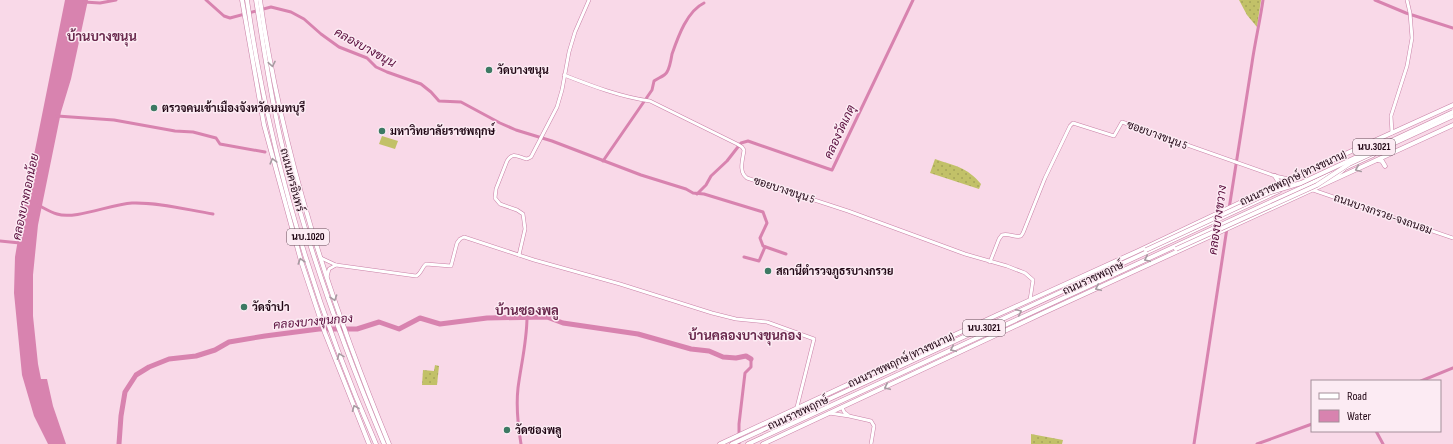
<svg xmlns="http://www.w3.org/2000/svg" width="1453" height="444" font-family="'Sofia Sans Condensed',Sarabun,sans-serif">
  <defs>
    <pattern id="park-dots" width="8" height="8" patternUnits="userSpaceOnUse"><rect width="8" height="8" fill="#c2c168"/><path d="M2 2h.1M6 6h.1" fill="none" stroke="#a6a459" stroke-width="1.8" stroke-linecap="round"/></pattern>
  </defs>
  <rect width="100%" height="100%" fill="#f9d9e8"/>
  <path fill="#c2c168" d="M382,136L398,141L395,149L379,144Z"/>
  <g fill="url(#park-dots)">
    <path d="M1239,0H1261L1257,27L1247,15Z"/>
    <path d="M935,159C955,166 967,167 981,184L979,189L930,173Z"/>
    <path d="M435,365L439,366L437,385H422L423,370L434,371Z"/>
    <path d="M1031,434L1063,440L1062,444H1031Z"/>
  </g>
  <path fill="#d883af" d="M65,0H88L71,79L61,112L38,225L33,275V316L38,364L41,379H47L53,406L66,444H48L34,416L22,375L14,293L15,257L23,210Z"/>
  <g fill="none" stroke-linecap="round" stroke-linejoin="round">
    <g stroke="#d883af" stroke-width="3">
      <path d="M206,0L224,16L230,18L271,7L291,12L304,19L321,34L339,47L367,58L376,67L387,72L421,84L431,92L439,101L461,102L500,123L516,130L552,141L641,175L686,189L693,193L704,194L763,212L767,223L760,238L763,246L786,254"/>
      <path d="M1375,0L1406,13L1453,28"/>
      <path d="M84,2L100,3L116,0"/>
      <path d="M57,116L114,120L175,131L193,132L216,138L220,144L265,152"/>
      <path d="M603,161L652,90L654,81C658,78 665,76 667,72C670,67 671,60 672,54C678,37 687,11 704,3"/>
      <path d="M697,194L706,185L711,176L727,161L741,143L748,141L826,168L832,170L833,168L913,0"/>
      <path d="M38,205C44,208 50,212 57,214C75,220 111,204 132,203C158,202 188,210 213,214"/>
      <path d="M1229,209C1237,160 1244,112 1252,63C1255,42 1260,21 1263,0"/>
      <path d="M0,241L20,243"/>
      <path d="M744,257L759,261L765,247"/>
      <path d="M1421,381L1453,368"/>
      <path d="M1376,431L1383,444"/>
      <path d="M521,444C518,426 516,406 518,388C521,365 527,341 527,317"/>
      <path d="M739,444V424L745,373L751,367V359"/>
      <path d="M1194,444L1227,228"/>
      <path d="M1257,444L1312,424"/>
    </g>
    <path stroke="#d883af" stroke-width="5" d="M119,444L121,416L125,392L136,375L149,367L169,359L196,356L215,350L229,342L265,336L319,329H357L379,322L399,329L420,318L440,324L487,318L547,317L563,323L638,334L691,349L709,351L723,357L736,358L746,356L751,359"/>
    <g stroke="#c980a6" stroke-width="4">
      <g id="minor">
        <path d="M564,75C592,86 621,97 650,101L737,144L742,147L744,150C743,159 738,172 747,178L848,211L965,254L1007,266L1025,273L1033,280L1030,300"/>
        <path d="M1392,133L1391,116L1407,66L1412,38L1410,13L1407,0"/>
        <path d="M1313,190L1453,238"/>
        <path d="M519,255L525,229L523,214L517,210L500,204L495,198L496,189L507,161C513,151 518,157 527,159L531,157L557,107L562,90L569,52L575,32L589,0"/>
        <path d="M321,258L336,265L416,276C421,274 422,267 426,264L451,266L457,243L460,239L464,237L534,260L620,284L712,313L736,319L767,322L814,339L797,407"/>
        <path d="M990,262L999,239L1002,235C1009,233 1015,238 1021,236L1023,233L1045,178L1070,126L1073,123L1114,136L1122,122L1275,176L1289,179"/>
        <path d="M327,277L329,269L336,265"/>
        <path d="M842,407L844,412L848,415"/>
        <path d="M829,413L849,416L871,421L874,426L871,444"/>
      </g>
    </g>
    <g stroke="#c980a6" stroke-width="5">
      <g id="major">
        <path d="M242,0L264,125L301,261L325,333L369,444"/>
        <path d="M247,0C269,153 314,303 376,444"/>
        <path d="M256,0C264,50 271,100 283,149C308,250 344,348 384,444"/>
        <path d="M260,0C282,154 330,301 389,444"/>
        <path d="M1378,160L1382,161L1385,166"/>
        <path d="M1343,169L1373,155"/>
        <path d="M1275,176L1278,181L1277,186"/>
        <path d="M1331,180L1344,169"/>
        <path d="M720,444L997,315L1138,251L1290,179L1453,105"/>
        <path d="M732,444L1279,191"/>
        <path d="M748,444L1331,174"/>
        <path d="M763,444L1041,314L1453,125"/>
      </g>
    </g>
    <use href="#minor" stroke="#fff" stroke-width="3"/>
    <use href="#major" stroke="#fff" stroke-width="4"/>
    <g stroke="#c980a6" stroke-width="5" stroke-linecap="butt">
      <g id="major-bridge">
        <path d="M1176,249L1317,185L1349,164L1453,116"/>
        <path d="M1146,250L1271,192L1301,183L1453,112"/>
      </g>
    </g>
    <use href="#major-bridge" stroke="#fff" stroke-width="4"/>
  </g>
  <defs><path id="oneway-chevron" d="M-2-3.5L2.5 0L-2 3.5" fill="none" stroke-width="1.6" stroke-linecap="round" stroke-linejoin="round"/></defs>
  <g stroke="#a69ba1">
    <use href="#oneway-chevron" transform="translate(272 64) rotate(79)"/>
    <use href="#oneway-chevron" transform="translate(273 161) rotate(-105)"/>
    <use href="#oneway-chevron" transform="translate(1358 169) rotate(157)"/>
    <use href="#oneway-chevron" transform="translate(1147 259) rotate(155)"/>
    <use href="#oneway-chevron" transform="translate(301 261) rotate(-107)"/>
    <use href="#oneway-chevron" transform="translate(1098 288) rotate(155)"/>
    <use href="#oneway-chevron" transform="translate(334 298) rotate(71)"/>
    <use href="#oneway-chevron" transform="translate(1019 312) rotate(-25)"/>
    <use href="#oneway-chevron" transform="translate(953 349) rotate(155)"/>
    <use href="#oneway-chevron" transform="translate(340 356) rotate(-111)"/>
    <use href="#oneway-chevron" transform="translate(887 387) rotate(155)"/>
    <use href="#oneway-chevron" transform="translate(355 408) rotate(-112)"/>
  </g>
  <g fill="#3d7963" stroke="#fcebf3" stroke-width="1.5">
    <circle cx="489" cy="70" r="4"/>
    <circle cx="154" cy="108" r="4"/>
    <circle cx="382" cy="131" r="4"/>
    <circle cx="768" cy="271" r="4"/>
    <circle cx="244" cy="307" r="4"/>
    <circle cx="507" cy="430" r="4"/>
  </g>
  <g text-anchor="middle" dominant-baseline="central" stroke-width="3" stroke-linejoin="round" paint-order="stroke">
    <g fill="#fcebf3" stroke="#624b57" stroke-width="1">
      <rect x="1353" y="139" width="42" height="16" rx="3"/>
      <rect x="287" y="229" width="42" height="16" rx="3"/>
      <rect x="963" y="320" width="42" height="16" rx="3"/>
    </g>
    <g font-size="10" font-weight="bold" fill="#200614">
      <text x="1374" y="147">นบ.3021</text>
      <text x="308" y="237">นบ.1020</text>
      <text x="984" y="328">นบ.3021</text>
    </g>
    <g font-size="11" font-weight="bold" fill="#200614" stroke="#fcebf3" text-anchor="start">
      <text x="497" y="70">วัดบางขนุน</text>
      <text x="162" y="108">ตรวจคนเข้าเมืองจังหวัดนนทบุรี</text>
      <text x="390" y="131">มหาวิทยาลัยราชพฤกษ์</text>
      <text x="776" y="271">สถานีตำรวจภูธรบางกรวย</text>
      <text x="252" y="307">วัดจําปา</text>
      <text x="515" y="430">วัดซองพลู</text>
    </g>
    <g font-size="11" fill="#200614" stroke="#fcebf3">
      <text transform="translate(1157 135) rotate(20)">ซอยบางขนุน 5</text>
      <text transform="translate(1293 178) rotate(-25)">ถนนราชพฤกษ์ (ทางขนาน)</text>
      <text transform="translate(292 180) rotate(75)">ถนนนครอินทร์</text>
      <text transform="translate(784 190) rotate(18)">ซอยบางขนุน 5</text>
      <text transform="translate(1383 214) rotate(19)">ถนนบางกรวย-จงถนอม</text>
      <text transform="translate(1093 278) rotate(-25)">ถนนราชพฤกษ์</text>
      <text transform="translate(901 360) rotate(-25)">ถนนราชพฤกษ์ (ทางขนาน)</text>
      <text transform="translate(798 413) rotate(-25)">ถนนราชพฤกษ์</text>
    </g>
    <g font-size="12" font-style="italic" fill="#580b3b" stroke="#fcebf3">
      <text transform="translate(365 48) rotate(29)">คลองบางขนุน</text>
      <text transform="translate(840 132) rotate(-65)">คลองวัดเกตุ</text>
      <text transform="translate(26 197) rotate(-78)">คลองบางกอกน้อย</text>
      <text transform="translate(1218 220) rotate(-82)">คลองบางขวาง</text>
      <text transform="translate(313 322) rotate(-5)">คลองบางขุนกอง</text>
    </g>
    <g font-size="13" font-weight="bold" fill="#69294d" stroke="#fcebf3">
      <text x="102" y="37">บ้านบางขนุน</text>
      <text x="527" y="311">บ้านซองพลู</text>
      <text x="745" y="336">บ้านคลองบางขุนกอง</text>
    </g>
  </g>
  <rect x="1311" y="380" width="130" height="52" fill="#fcebf3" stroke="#a48f9a"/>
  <rect x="1319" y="393" width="20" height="6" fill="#ffffff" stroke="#a48f9a"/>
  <text x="1347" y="400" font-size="12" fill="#200614">Road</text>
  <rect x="1319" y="410" width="20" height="12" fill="#d883af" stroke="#a48f9a"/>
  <text x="1347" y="420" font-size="12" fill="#200614">Water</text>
</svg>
